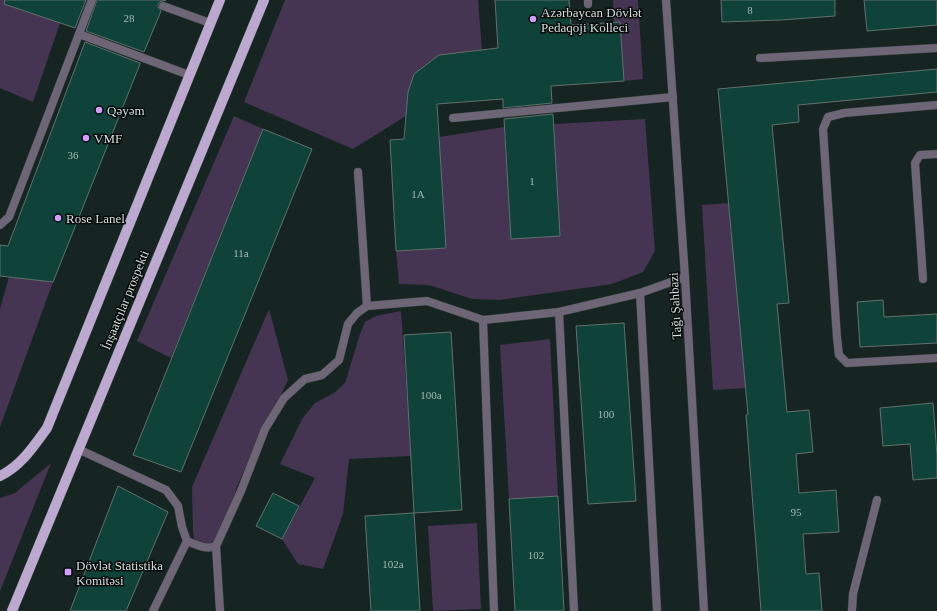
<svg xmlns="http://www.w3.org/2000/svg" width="937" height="611" font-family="Georgia,serif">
  <rect width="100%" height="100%" fill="#162521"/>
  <g fill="#453552">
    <path d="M0,0H27L60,23L33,102L0,88Z"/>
    <path d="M285,0H478L482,50L439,55L414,74L408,92L406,116L353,149L244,102Z"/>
    <path d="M613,0H638L643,79L624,81L620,22H614Z"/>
    <path d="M234,116L263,129L171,358L137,341Z"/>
    <path d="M645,119L655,251L643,272L612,284L500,300L472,299L429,285L399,284L396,251L446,248L439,137L504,127L511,238L560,236L554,124Z"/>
    <path d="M729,203L746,388L713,390L702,205Z"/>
    <path d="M9,277L53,282L0,427V309Z"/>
    <path d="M269,309L288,380L237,486L222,545L207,549L195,546L193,531L192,487Z"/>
    <path d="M401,311L411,456L349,459L343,514L323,569L298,564L282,539L315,478L280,464L302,419L315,403L334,393L345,383L360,334L365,322L376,316Z"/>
    <path d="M550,339L558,496L509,499L500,345Z"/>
    <path d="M51,463L0,591V498L15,493Z"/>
    <path d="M477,523L481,609L433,611L428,526Z"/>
  </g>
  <g fill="#0f4339" stroke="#61716d">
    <path d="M5,0H86L75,28L4,4Z"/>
    <path d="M97,0H166L160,2L158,4V7L161,11L144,52L86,31Z"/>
    <path d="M495,0H569L571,25L620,22L624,81L551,86L552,103L503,108V99L437,104L446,248L396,251L390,140L404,139L408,92L414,74L439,55L498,48Z"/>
    <path d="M721,0H835V16L781,20L722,22Z"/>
    <path d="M864,0H937V25L867,31Z"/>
    <path d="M85,42L140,63V64L53,282L0,276V245L8,246Z"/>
    <path d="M937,69V92L798,105L799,122L772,125L789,303L777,304L787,412L809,410L813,452L796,454L799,493L836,490L839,532L803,534L806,574L819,573L822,611H761L746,415L748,414L718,89Z"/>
    <path d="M553,114L560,236L511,239L504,119Z"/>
    <path d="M263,129L312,149L181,472L133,455Z"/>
    <path d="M883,300L884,317L937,314V343L860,347L857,302Z"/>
    <path d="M624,323L636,501L588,504L576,326Z"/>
    <path d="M451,332L462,510L414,513L404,335Z"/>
    <path d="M933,403L937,455V478L913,480L910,444L883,446L880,408Z"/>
    <path d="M118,486L168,512L126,611H70Z"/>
    <path d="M273,493L299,506L282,539L256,526Z"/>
    <path d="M558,496L564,611H515L509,499Z"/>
    <path d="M414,513L420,611H371L365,516Z"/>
  </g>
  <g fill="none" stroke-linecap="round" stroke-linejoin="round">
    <g stroke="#313f3b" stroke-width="9">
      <g id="lane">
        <path d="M588,0V4"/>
        <path d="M163,6L210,23"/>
        <path d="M79,34L189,75"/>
        <path d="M760,58L937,48"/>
        <path d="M937,105L844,113L828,117L823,129L837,338L839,355L847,363L937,358"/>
        <path d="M453,118L673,97"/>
        <path d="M358,172L367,306"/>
        <path d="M0,225L9,217L92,0"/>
        <path d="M923,279L915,163L920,155L937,154"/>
        <path d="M640,293L657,611"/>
        <path d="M559,312L574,611"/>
        <path d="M483,320L494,611"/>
        <path d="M78,449L166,490L178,506L182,527L187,541C196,545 206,550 216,546"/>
        <path d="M153,611L187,541"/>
        <path d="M220,611L216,546L241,491L265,429L284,398L305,379L322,375L339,360L348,324L357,313L367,306L427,301L483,320L559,312L640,293L685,277"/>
        <path d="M852,611L853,594L877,500"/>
      </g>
    </g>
    <g stroke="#313f3b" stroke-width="9">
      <path id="street" d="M666,0L685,277L704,611"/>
    </g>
    <g stroke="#313f3b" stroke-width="11">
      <g id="primary">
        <path d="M0,476C21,466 34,446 47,428L220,0"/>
        <path d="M12,611L264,0"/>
      </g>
    </g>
    <use href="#lane" stroke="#6e6577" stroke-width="8"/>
    <use href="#street" stroke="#6e6577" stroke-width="8"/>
    <use href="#primary" stroke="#bda8cf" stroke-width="10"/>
  </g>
  <g fill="#d29dfd" stroke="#070c0b" stroke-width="1.5">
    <circle cx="533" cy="19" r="4"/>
    <circle cx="99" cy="110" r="4"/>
    <circle cx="86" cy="138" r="4"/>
    <circle cx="58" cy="218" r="4"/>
    <rect x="64" y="568" width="8" height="8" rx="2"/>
  </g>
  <g text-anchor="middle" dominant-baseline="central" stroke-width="3" stroke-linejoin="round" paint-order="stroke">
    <g font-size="11" fill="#a4b7b2">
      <text x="750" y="10">8</text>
      <text x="129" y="18">28</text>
      <text x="73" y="155">36</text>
      <text x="532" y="181">1</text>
      <text x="418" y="194">1А</text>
      <text x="241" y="253">11a</text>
      <text x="431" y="395">100а</text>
      <text x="606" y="414">100</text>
      <text x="796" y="512">95</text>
      <text x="536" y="555">102</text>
      <text x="393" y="564">102а</text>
    </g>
    <g font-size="13" fill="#d5dedb" stroke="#070c0b" text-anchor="start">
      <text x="541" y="12">Azərbaycan Dövlət<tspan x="541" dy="15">Pedaqoji Kolleci</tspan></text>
      <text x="107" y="110">Qəyəm</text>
      <text x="94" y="138">VMF</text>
      <text x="66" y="218">Rose Lanel</text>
      <text x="76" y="565">Dövlət Statistika<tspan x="76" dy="15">Komitəsi</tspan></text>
    </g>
    <g font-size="13" fill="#d5dedb" stroke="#070c0b">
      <text transform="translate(125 300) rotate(-68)">İnşaatçılar prospekti</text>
      <text transform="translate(675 306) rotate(-93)">Tağı Şahbazi</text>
    </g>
  </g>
</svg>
